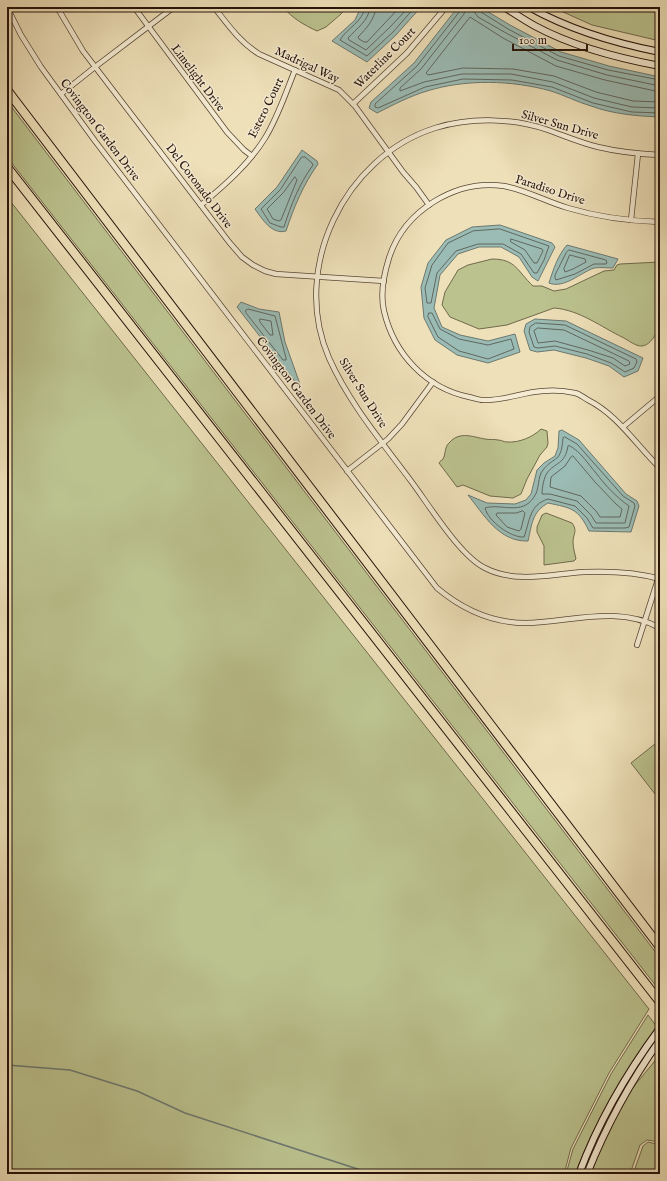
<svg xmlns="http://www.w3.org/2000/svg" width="667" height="1181" font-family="'IM FELL English',serif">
  <rect width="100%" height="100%" fill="#eee0b9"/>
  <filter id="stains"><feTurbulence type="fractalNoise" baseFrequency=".005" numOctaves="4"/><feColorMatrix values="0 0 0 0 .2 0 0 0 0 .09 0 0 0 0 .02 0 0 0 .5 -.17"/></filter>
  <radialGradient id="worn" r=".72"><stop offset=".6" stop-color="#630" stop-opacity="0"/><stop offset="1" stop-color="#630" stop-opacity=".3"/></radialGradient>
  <g fill="#bbc28e" stroke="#706a4c">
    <path d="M283,7H346L341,14L326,27L317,31C304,25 292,18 283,7Z"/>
    <path d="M552,7H660V41L592,25Z"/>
    <path d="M7,101L660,958V991L7,157Z"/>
    <path d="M7,197L649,1009L609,1073L571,1148L564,1174H7Z"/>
    <path d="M492,259C516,259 517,271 533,286H542L554,291L566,289L604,271L614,270L617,265L620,264L660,262C660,281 662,301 660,320C659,329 652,346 641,346C636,346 629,341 624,338C601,327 580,310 554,308L507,325L479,329L450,317L442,305L445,292L458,270L468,265Z"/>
    <path d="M541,429L547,431L548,443L547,447L540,455L527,479L521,494L513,498L490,496L463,485L457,487L439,463C440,461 442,460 443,459C446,454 444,447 450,442C460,431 473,437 485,439C489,440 494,439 498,440C501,440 504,442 507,442C519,443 533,437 541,429Z"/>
    <path d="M546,513L572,523C578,531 573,534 573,542C573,548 575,554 576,559L574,561L544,565V546L537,532V527L542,515Z"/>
    <path d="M660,740V790L655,794L631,763Z"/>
    <path d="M648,1015L657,1027C623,1075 596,1119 575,1174H566L573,1149L611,1074Z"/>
    <path d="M660,1054V1142L647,1140L640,1145L630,1174H590C601,1147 613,1117 629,1093C639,1079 650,1068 660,1054Z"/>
    <path d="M648,1142L660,1145V1174H633L643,1146Z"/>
  </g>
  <g fill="#9bbcb5" stroke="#6c7870">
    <path d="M361,7H421L396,35L367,62L332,41L355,20Z"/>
    <path d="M458,7H480L510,25L561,52L609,66L660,77V117C636,116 613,114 591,106C577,102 564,95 551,91C511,80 466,79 427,91C410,96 393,105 377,113L369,108L371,102L414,63Z"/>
    <path d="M302,150L317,161L318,164C303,185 294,207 286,231C272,235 262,219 255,209L277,187Z"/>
    <path d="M500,225L552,243L555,247L538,281L532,277L519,257L501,247H479L458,254L440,275L434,308L442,327L460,335L488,341L515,334L520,352L488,363L457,355L435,340L424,318L421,287L428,263L446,240L472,227Z"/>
    <path d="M567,245L618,259L613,268C607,268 599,267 594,268C580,273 564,289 549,283C553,270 558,255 567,245Z"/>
    <path d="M241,302L259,309L279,312L285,342L301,387L300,388L237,307Z"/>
    <path d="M535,319L566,321L643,358L638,371L624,377L609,366L586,358L554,350L537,352L530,350L524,331L526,324Z"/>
    <path d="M562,430L579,440L626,494L637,501L639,506L631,532L589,531C578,508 571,508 548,503C532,512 532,524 528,541C499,542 484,515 468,495L487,503L515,504L526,500L531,494L537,470L544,463L555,456L558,448L559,431Z"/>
  </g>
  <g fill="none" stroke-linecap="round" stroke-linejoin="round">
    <g stroke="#60675f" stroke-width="1">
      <path d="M365,7C363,22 347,28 340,40L367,56L393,32L415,7"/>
      <path d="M370,7C369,21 356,29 348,38L349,40L366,50L389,28L409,7"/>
      <path d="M376,7C375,19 366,29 358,37L359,39L364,42H367L400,7"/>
      <path d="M461,7L460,11L417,66L375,104V107L378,108L425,87L463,79L512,80L552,87L593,103L632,112L660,113"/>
      <path d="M466,7L464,14L421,69L400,88V91L424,82L462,74H511L553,82L594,98L632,107L660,108"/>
      <path d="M473,7L475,13L478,17L506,33L557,60L607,75L660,86"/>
      <path d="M479,7L481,12L508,29L559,56L608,70L660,80"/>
      <path d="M660,92L605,80L556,66L503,38L470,17L426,73L428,75L463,68L513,69L554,76L596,92L633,101L660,102"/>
      <path d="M302,157H305L312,163L313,165C299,184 291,205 284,227H281L270,223L261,209L280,190Z"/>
      <path d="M295,177L297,180L281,220L279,221L273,219L267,209L283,193Z"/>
      <path d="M500,229L549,246L544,260L537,273H534L521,254L503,244H478L456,251L437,273L431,303H427L425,288L432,265L448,243L473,231Z"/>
      <path d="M511,239L542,249L543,251L537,263H534L525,250L511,242Z"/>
      <path d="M569,250L606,260L607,263L606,264H594L575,274L556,280L555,278V275L566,253Z"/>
      <path d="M570,255L585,259L586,262L573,269L565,272L564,269Z"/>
      <path d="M246,310L248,309L275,316L286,358V360H283L246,313Z"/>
      <path d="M429,313H432L440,329L459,339L488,345L511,339L514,349L488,359L459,351L438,337L428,317Z"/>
      <path d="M260,319L271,321L273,335H270L260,322Z"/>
      <path d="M536,323L565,325L636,359L637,362L634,368L625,372L611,363L587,354L555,346L538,348L534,347L529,332L530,327Z"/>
      <path d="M538,328L564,330L629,361L630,364L625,366L613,358L588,350L555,341L538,343L534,331Z"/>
      <path d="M565,437L577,444L623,496L634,503L635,506L629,527L625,528H593L587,518L575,506L548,499C529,505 530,521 524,537C511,538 488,521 485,508C501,503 522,516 534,497C540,489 537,477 543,470C555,455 561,464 563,438Z"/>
      <path d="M570,446C581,452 588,464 596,473C605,485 616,497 629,506L625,523H596L591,515L577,501L550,494H542C542,488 544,477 547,473C555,462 565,465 568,446Z"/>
      <path d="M573,456L595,482L616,504L622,509L620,517H600L596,511L581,496L550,487L551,477L565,466L571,457Z"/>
      <path d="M523,511L525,513L521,529L519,531L507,527L496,515L497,513H516Z"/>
    </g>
    <path stroke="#6c7870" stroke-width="1.5" d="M7,1065L70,1070L137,1091L185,1113L373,1174"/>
    <g stroke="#574635" stroke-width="6">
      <g id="street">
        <path d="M7,7L21,35L41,67L95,141L437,588C462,609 492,623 526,623C571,622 617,605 660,628"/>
        <path d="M57,7L83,51L229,242L242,257L253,265L265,271L276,274L384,281"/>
        <path d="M134,7L227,132L244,150L252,156"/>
        <path d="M214,7C228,25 240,42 259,54L339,90L355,106L403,172L416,187L429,205"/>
        <path d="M61,94L95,67L174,7"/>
        <path d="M353,104L407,53L446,7"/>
        <path d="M660,155C639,154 619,152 598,147C581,143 565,136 548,130C513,118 471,117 435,128C344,157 290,269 329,358C349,403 382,442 411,481C429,505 460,556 485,568C516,584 551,574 584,572C609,571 636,572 660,579"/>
        <path d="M201,205C225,185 249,164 265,138C278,117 286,92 295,70"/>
        <path d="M631,220L638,154"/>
        <path d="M660,222C629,221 598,217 568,208C547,202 526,190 504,186C455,179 404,211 389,258C384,274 380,294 384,311C394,354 426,388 469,397C474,398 479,400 483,400C504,401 523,392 543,391C553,390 566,391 575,393C580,394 584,398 588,400C618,415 636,445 660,468"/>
        <path d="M623,427L660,396"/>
        <path d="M347,471L388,439L402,424L433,382"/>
        <path d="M637,645L660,573"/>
      </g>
    </g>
    <g stroke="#251209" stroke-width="8">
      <g id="secondary">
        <path d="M504,7C514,13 524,20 535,26C574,47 617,58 660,66"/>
        <path d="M529,7C570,30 614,43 660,52"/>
        <path d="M579,1174C599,1120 626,1074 660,1028"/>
        <path d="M587,1174C606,1126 630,1082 660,1040"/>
      </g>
    </g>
    <g stroke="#251209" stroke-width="10">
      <g id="highway">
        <path d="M7,90L660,947"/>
        <path d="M7,167L660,1002"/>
      </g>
    </g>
    <use href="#street" stroke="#f4ebd2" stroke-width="4.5"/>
    <use href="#secondary" stroke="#f4ebd2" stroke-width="6"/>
    <use href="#highway" stroke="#eee0b9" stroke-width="8"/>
  </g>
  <g text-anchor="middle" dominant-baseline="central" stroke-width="3" stroke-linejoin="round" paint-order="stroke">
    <g font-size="12" fill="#251209" stroke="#f4ebd2">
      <text transform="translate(385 58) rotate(-45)">Waterline Court</text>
      <text transform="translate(307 65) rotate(25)">Madrigal Way</text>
      <text transform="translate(198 78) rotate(53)">Limelight Drive</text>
      <text transform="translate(266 108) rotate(-64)">Estero Court</text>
      <text transform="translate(560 125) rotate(16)">Silver Sun Drive</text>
      <text transform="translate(100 130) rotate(53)">Covington Garden Drive</text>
      <text transform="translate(199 186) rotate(53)">Del Coronado Drive</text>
      <text transform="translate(550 190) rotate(18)">Paradiso Drive</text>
      <text transform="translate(296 388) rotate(53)">Covington Garden Drive</text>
      <text transform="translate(363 393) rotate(58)">Silver Sun Drive</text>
    </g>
  </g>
  <rect width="667" height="1181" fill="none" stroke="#eee0b9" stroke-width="24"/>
  <rect x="8" y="8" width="651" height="1165" fill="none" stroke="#251209" stroke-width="2"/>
  <rect x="12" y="12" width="643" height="1157" fill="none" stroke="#251209"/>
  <path d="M513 44v6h74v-6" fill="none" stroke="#251209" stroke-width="2"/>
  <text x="519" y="44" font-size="12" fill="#251209" stroke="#f4ebd2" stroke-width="3" paint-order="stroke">100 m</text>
  <rect width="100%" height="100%" filter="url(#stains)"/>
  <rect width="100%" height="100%" fill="url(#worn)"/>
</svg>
